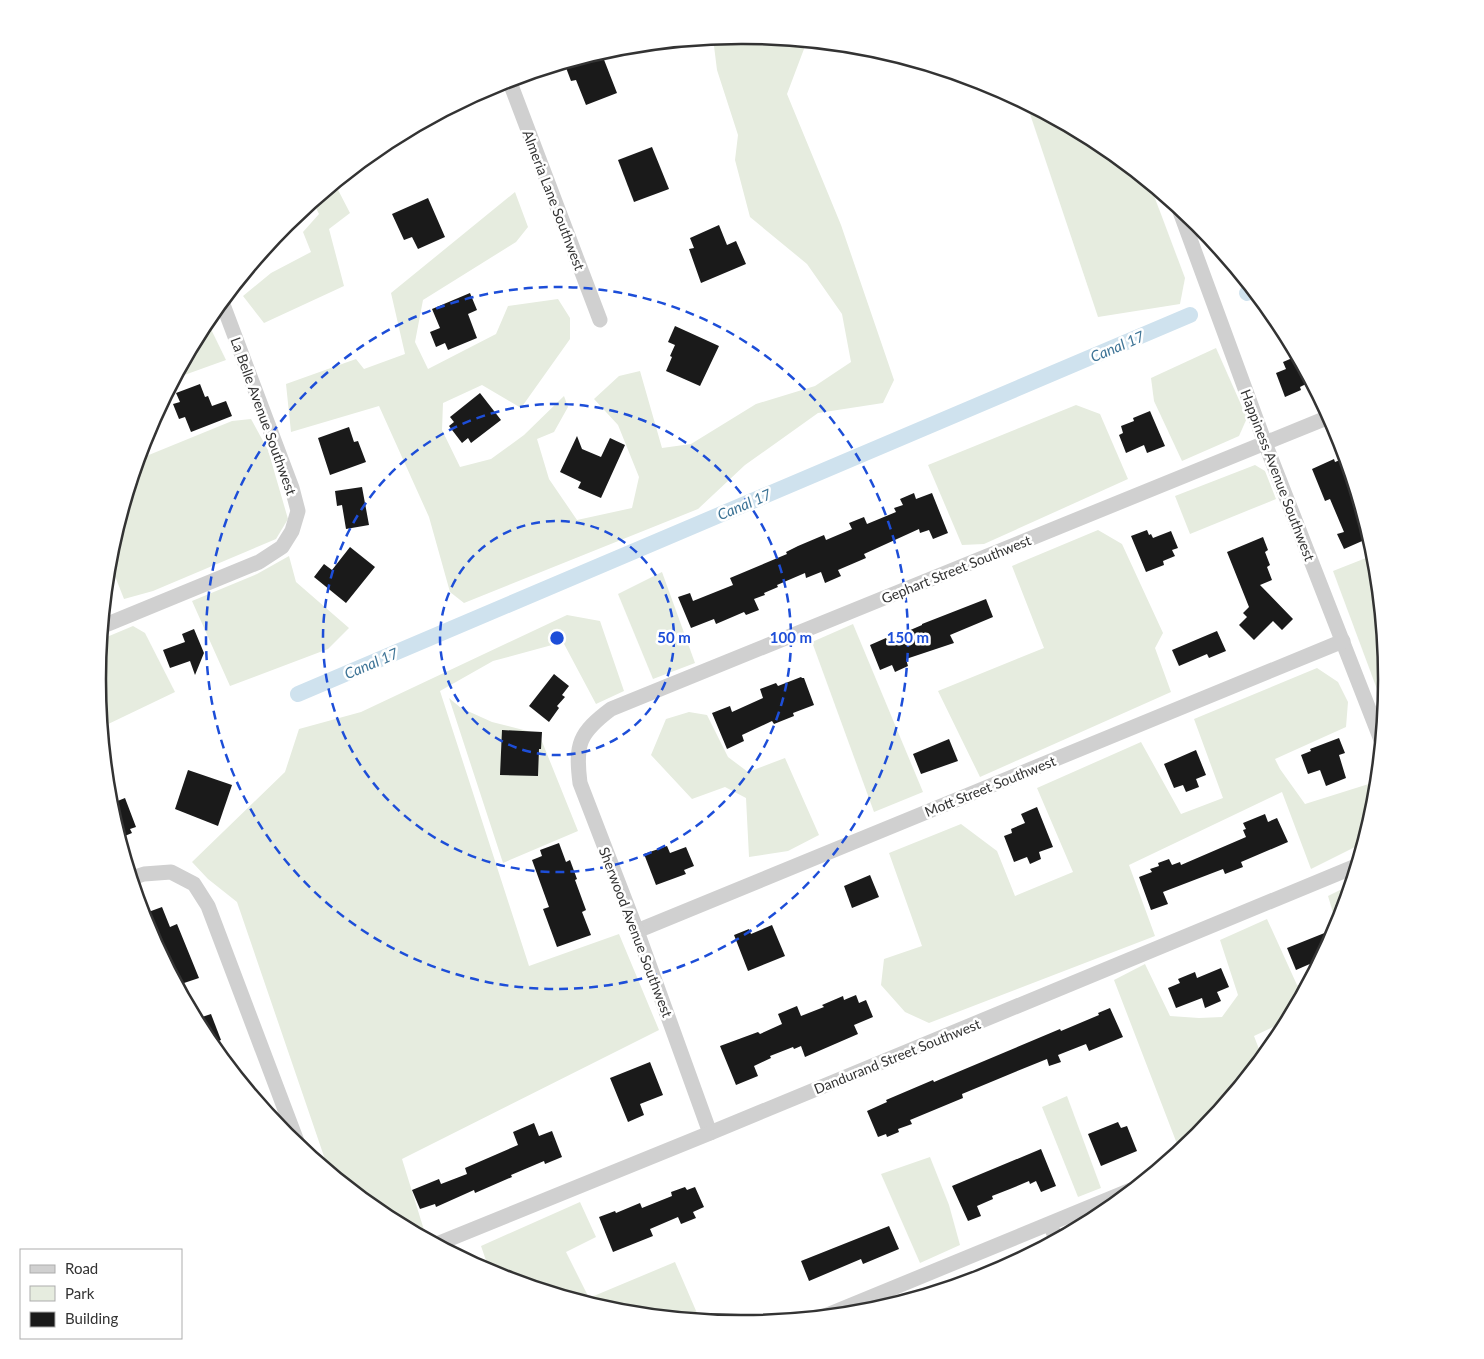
<svg xmlns="http://www.w3.org/2000/svg" width="1484" height="1359" font-family="Lato,sans-serif">
  <rect width="100%" height="100%" fill="#fff"/>
  <g fill="#e6ecdf">
    <path d="M742,35L807,41L787,94L841,225L894,380L883,403L818,413L745,465L698,509L464,603L450,592L429,517L379,406L291,432L286,384L356,359L364,369L405,354L391,293L515,192L528,227L516,242L423,300L415,342L428,369L496,334L508,306L558,299L570,318V339L521,408L482,385L443,403L442,430L460,467L491,459L524,435L564,396L568,407L554,432L537,439L549,479L577,520L632,508L639,477L618,425L594,399L619,376L640,371L662,448L691,444L756,404L815,386L851,362L842,314L807,264L750,217L735,160L738,135L717,70L713,38Z"/>
    <path d="M1027,105L1100,144L1150,185L1185,278L1180,304L1098,317Z"/>
    <path d="M335,184L350,213L329,229L344,286L264,323L243,296L271,273L311,252L303,232L319,214L313,202Z"/>
    <path d="M207,321L226,360L176,378L206,322Z"/>
    <path d="M1216,348L1247,418L1239,436L1182,461L1154,401L1151,378Z"/>
    <path d="M1076,405L1100,414L1128,479L984,544L962,545L928,465Z"/>
    <path d="M251,419L268,450L288,519L276,539L153,591L124,599L109,561L110,553L139,459L232,421Z"/>
    <path d="M1255,465L1265,471L1276,499L1190,534L1175,496Z"/>
    <path d="M1098,530L1122,544L1163,633L1155,648L1171,692L980,777L938,691L1044,648L1012,566Z"/>
    <path d="M289,556L296,582L349,628L328,649L230,686L192,601L257,574Z"/>
    <path d="M1366,558L1375,562L1386,680L1384,708L1333,571Z"/>
    <path d="M662,572L695,663L653,679L618,594Z"/>
    <path d="M567,615L600,621L624,691L596,704L563,642L493,661L440,691L529,966L619,934L659,1030L402,1159L424,1230L417,1233L384,1215L329,1171L237,902L208,879L192,862L285,772L299,729L361,712Z"/>
    <path d="M853,624L923,792L874,812L812,642Z"/>
    <path d="M133,626L145,633L175,692L102,727L98,679L102,639Z"/>
    <path d="M1317,668L1338,682L1348,702L1346,727L1275,759L1280,769L1305,804L1375,782L1376,783L1374,806L1363,843L1311,869L1282,792L1129,865L1155,936L929,1023L905,1012L881,985L884,959L922,946L889,853L961,824L997,851L1015,896L1073,872L1037,788L1141,742L1181,814L1223,798L1194,719Z"/>
    <path d="M449,698L461,708L492,722L539,734L578,831L503,863Z"/>
    <path d="M689,712L707,715L728,757L748,772L785,758L819,835L788,851L749,857L746,798L725,787L692,799L651,755L666,719Z"/>
    <path d="M1350,885L1337,926L1328,896Z"/>
    <path d="M1267,919L1297,985L1305,987L1286,1021L1254,1036L1262,1057L1198,1135L1179,1149L1114,980L1145,964L1170,1016L1199,1018L1222,1017L1238,995L1220,940Z"/>
    <path d="M1067,1096L1101,1188L1078,1197L1042,1107Z"/>
    <path d="M930,1157L949,1205L960,1245L920,1263L881,1174Z"/>
    <path d="M580,1202L596,1237L566,1252L589,1298L675,1262L700,1320L616,1312L490,1272L481,1246Z"/>
  </g>
  <g fill="none" stroke-linecap="round" stroke-linejoin="round">
    <g stroke="#cfe2ee" stroke-width="16">
      <path d="M1247,293L1252,290"/>
      <path d="M298,694L1190,315"/>
    </g>
  </g>
  <g fill="#1a1a1a">
    <path d="M601,52L617,93L586,105L576,80L571,81L565,65Z"/>
    <path d="M652,147L669,189L634,202L618,160Z"/>
    <path d="M428,198L445,237L418,249L412,237L404,240L392,214Z"/>
    <path d="M719,225L727,245L736,241L746,264L701,283L689,249L694,248L690,238Z"/>
    <path d="M470,293L477,310L468,314L477,338L448,350L445,343L436,347L430,332L440,328L432,309Z"/>
    <path d="M675,326L719,346L700,386L666,371L672,357L670,356L675,345L668,342Z"/>
    <path d="M1297,356L1310,382L1300,387L1301,390L1285,397L1276,373L1286,369L1283,362Z"/>
    <path d="M200,384L205,397L208,396L212,406L226,401L232,416L191,432L185,417L179,419L173,404L180,402L176,393Z"/>
    <path d="M480,393L501,420L471,443L468,438L462,443L449,426L454,422L450,417Z"/>
    <path d="M1150,411L1165,446L1147,453L1144,445L1126,453L1119,435L1123,433L1121,426L1134,421L1133,418Z"/>
    <path d="M349,427L354,442L358,441L366,462L330,475L318,438Z"/>
    <path d="M577,436L582,449L601,457L610,438L625,445L601,498L578,488L581,482L560,472Z"/>
    <path d="M1345,458L1369,538L1344,549L1337,534L1344,532L1330,499L1325,501L1312,469L1334,459L1335,462Z"/>
    <path d="M362,487L369,525L346,529L342,505L337,506L335,491Z"/>
    <path d="M914,493L916,499L932,493L948,533L933,539L929,530L920,533L919,529L864,554L866,558L838,570L841,576L825,583L821,572L806,578L805,573L777,585L778,587L764,593L765,595L754,599L759,610L746,615L744,612L716,624L714,619L691,628L678,597L690,593L693,601L733,585L730,578L787,554L786,552L798,546L824,535L826,540L852,529L849,523L864,517L867,524L896,512L894,508L903,505L900,499Z"/>
    <path d="M1147,530L1149,535L1151,534L1153,538L1171,531L1178,548L1172,550L1175,556L1163,561L1164,565L1146,572L1131,536Z"/>
    <path d="M1263,537L1268,550L1265,552L1270,565L1267,567L1272,580L1260,585L1293,619L1282,630L1273,621L1254,640L1239,625L1247,617L1243,613L1249,607L1227,552Z"/>
    <path d="M350,547L375,567L346,603L314,577L324,564L332,570Z"/>
    <path d="M986,599L993,617L950,635L954,643L906,659L908,666L895,672L892,665L880,670L870,645L886,638L887,640L922,625V624Z"/>
    <path d="M194,629L204,653L195,675L190,661L170,668L163,650L185,642L182,634Z"/>
    <path d="M1217,631L1226,651L1209,658L1207,654L1179,666L1172,650Z"/>
    <path d="M554,674L569,686L562,695L565,697L557,706L559,708L549,722L529,706Z"/>
    <path d="M801,677L802,678H804L814,705L793,713L794,716L774,724L772,721L742,735L744,741L727,749L712,713L730,706L732,712L763,698L760,689L776,683L778,686Z"/>
    <path d="M502,730L542,732L541,749H539L538,776L500,775Z"/>
    <path d="M1339,738L1345,753L1339,755L1346,778L1326,786L1320,770L1308,774L1301,755L1311,751L1310,749Z"/>
    <path d="M949,739L958,761L921,774L913,754Z"/>
    <path d="M1196,750L1206,775L1196,779L1199,787L1186,792L1183,785L1174,788L1164,764Z"/>
    <path d="M188,770L232,785L218,826L175,809Z"/>
    <path d="M125,798L136,827L130,829L132,833L120,838L110,804Z"/>
    <path d="M1037,807L1053,847L1039,852L1041,859L1030,864L1027,857L1014,862L1004,836L1012,833L1011,829L1025,823L1021,814Z"/>
    <path d="M1265,814L1268,822L1277,818L1288,842L1241,862L1243,867L1225,874L1223,869L1163,892L1168,904L1151,910L1139,877L1152,872L1150,869L1159,866L1158,863L1169,859L1172,865L1180,862L1181,865L1246,837L1243,830L1246,829L1243,823Z"/>
    <path d="M559,843L566,862L570,860L577,879L575,880L586,910L582,912L591,935L557,947L543,909L549,907L532,860L542,856L540,850Z"/>
    <path d="M667,846L670,853L686,847L694,866L684,870L686,874L656,885L644,854Z"/>
    <path d="M870,875L879,897L852,908L844,886Z"/>
    <path d="M162,907L170,927L177,924L199,978L178,985L146,926L143,914Z"/>
    <path d="M772,925L785,956L748,971L734,935L749,929L751,934Z"/>
    <path d="M1337,928L1319,960L1296,970L1287,948Z"/>
    <path d="M1221,968L1229,987L1217,992L1221,1001L1205,1008L1202,998L1176,1008L1168,988L1180,983L1178,979L1195,972L1197,978Z"/>
    <path d="M856,995L859,1003L866,1000L873,1017L854,1025L858,1034L805,1057L801,1046L794,1049L793,1047L770,1056L771,1058L754,1066L758,1076L736,1085L720,1046L758,1032L760,1034L782,1024L778,1014L797,1006L801,1016L824,1007L822,1005L843,996L844,1000Z"/>
    <path d="M1110,1008L1123,1037L1089,1051L1086,1044L1058,1055L1061,1062L1049,1066L1047,1059L1015,1072L962,1094L963,1098L910,1120L912,1124L898,1129L899,1132L887,1137L886,1134L878,1137L867,1111L887,1102L886,1100L933,1080L934,1082L1060,1029L1061,1031L1099,1015L1098,1013Z"/>
    <path d="M211,1014L221,1040L211,1044L196,1019Z"/>
    <path d="M650,1062L663,1095L640,1104L644,1115L628,1122L610,1078Z"/>
    <path d="M1118,1122L1121,1128L1127,1126L1137,1151L1101,1166L1088,1134Z"/>
    <path d="M534,1123L539,1136L552,1131L562,1157L545,1164L544,1161L511,1175L512,1177L475,1193L474,1190L436,1207L435,1204L420,1209L412,1190L439,1179L441,1184L467,1174L465,1168L518,1145L513,1132Z"/>
    <path d="M1041,1149L1056,1186L1041,1192L1036,1181L1030,1184L1029,1181L1010,1189L992,1196L993,1199L977,1206L981,1216L968,1221L952,1186Z"/>
    <path d="M685,1187L687,1190L695,1187L704,1207L693,1212L696,1218L681,1224L678,1217L650,1229L653,1236L613,1252L599,1217L615,1211L616,1213L640,1203L642,1208L672,1196L671,1192Z"/>
    <path d="M889,1226L899,1249L863,1264L861,1259L809,1281L801,1261Z"/>
  </g>
  <g fill="none" stroke-linecap="round" stroke-linejoin="round">
    <g stroke="#d0d0d0" stroke-width="15">
      <path d="M509,80L600,320"/>
      <path d="M1179,209L1265,443L1381,740"/>
      <path d="M103,626L259,562L282,547L292,531L298,511L292,488L222,302"/>
      <path d="M132,878L144,874L171,872L194,884L208,906L298,1144"/>
      <path d="M637,931L1343,641"/>
      <path d="M710,1133L637,931L580,783C575,744 579,733 611,709L1329,417"/>
      <path d="M1050,1224L1056,1239"/>
      <path d="M437,1244L710,1133L1356,866"/>
      <path d="M825,1316L1131,1190"/>
    </g>
  </g>
  <g fill="none" stroke="#1d4ed8" stroke-width="2.5" stroke-dasharray="9 6">
    <circle cx="557" cy="638" r="117"/>
    <circle cx="557" cy="638" r="234"/>
    <circle cx="557" cy="638" r="351"/>
  </g>
  <g text-anchor="middle" dominant-baseline="central" stroke-width="5" stroke-linejoin="round" paint-order="stroke">
    <g font-size="14" fill="#333" stroke="#fff">
      <text transform="translate(554 200) rotate(69)">Almeria Lane Southwest</text>
      <text transform="translate(264 416) rotate(70)">La Belle Avenue Southwest</text>
      <text transform="translate(1278 475) rotate(69)">Happiness Avenue Southwest</text>
      <text transform="translate(956 569) rotate(-22)">Gephart Street Southwest</text>
      <text transform="translate(990 786) rotate(-22)">Mott Street Southwest</text>
      <text transform="translate(636 932) rotate(69)">Sherwood Avenue Southwest</text>
      <text transform="translate(897 1056) rotate(-22)">Dandurand Street Southwest</text>
    </g>
    <g font-size="15" font-style="italic" fill="#3f7597" stroke="#fff">
      <text transform="translate(1117 346) rotate(-23)">Canal 17</text>
      <text transform="translate(744 504) rotate(-23)">Canal 17</text>
      <text transform="translate(371 663) rotate(-23)">Canal 17</text>
    </g>
  </g>
  <path d="M0 0H1484V1359H0ZM741 44H743A635 635 0 0 1 1378 679V680A635 635 0 0 1 743 1315H741A635 635 0 0 1 106 680V679A635 635 0 0 1 741 44Z" fill="#fff" fill-rule="evenodd"/>
  <path fill="none" stroke="#333" stroke-width="2.5" d="M741 44H743A635 635 0 0 1 1378 679V680A635 635 0 0 1 743 1315H741A635 635 0 0 1 106 680V679A635 635 0 0 1 741 44Z"/>
  <circle cx="557" cy="638" r="8" fill="#1d4ed8" stroke="#fff" stroke-width="2.5"/>
  <g font-size="15" text-anchor="middle" font-weight="bold" fill="#1d4ed8" stroke="#fff" stroke-width="5" stroke-linejoin="round" paint-order="stroke">
    <text x="674" y="643">50 m</text>
    <text x="791" y="643">100 m</text>
    <text x="908" y="643">150 m</text>
  </g>
  <rect x="20" y="1249" width="162" height="90" fill="#ffffff" stroke="#adadad"/>
  <rect x="30" y="1265" width="25" height="8" fill="#d0d0d0" stroke="#adadad"/>
  <text x="65" y="1274" font-size="15" fill="#333333">Road</text>
  <rect x="30" y="1286" width="25" height="15" fill="#e6ecdf" stroke="#adadad"/>
  <text x="65" y="1299" font-size="15" fill="#333333">Park</text>
  <rect x="30" y="1312" width="25" height="15" fill="#1a1a1a" stroke="#adadad"/>
  <text x="65" y="1324" font-size="15" fill="#333333">Building</text>
</svg>
